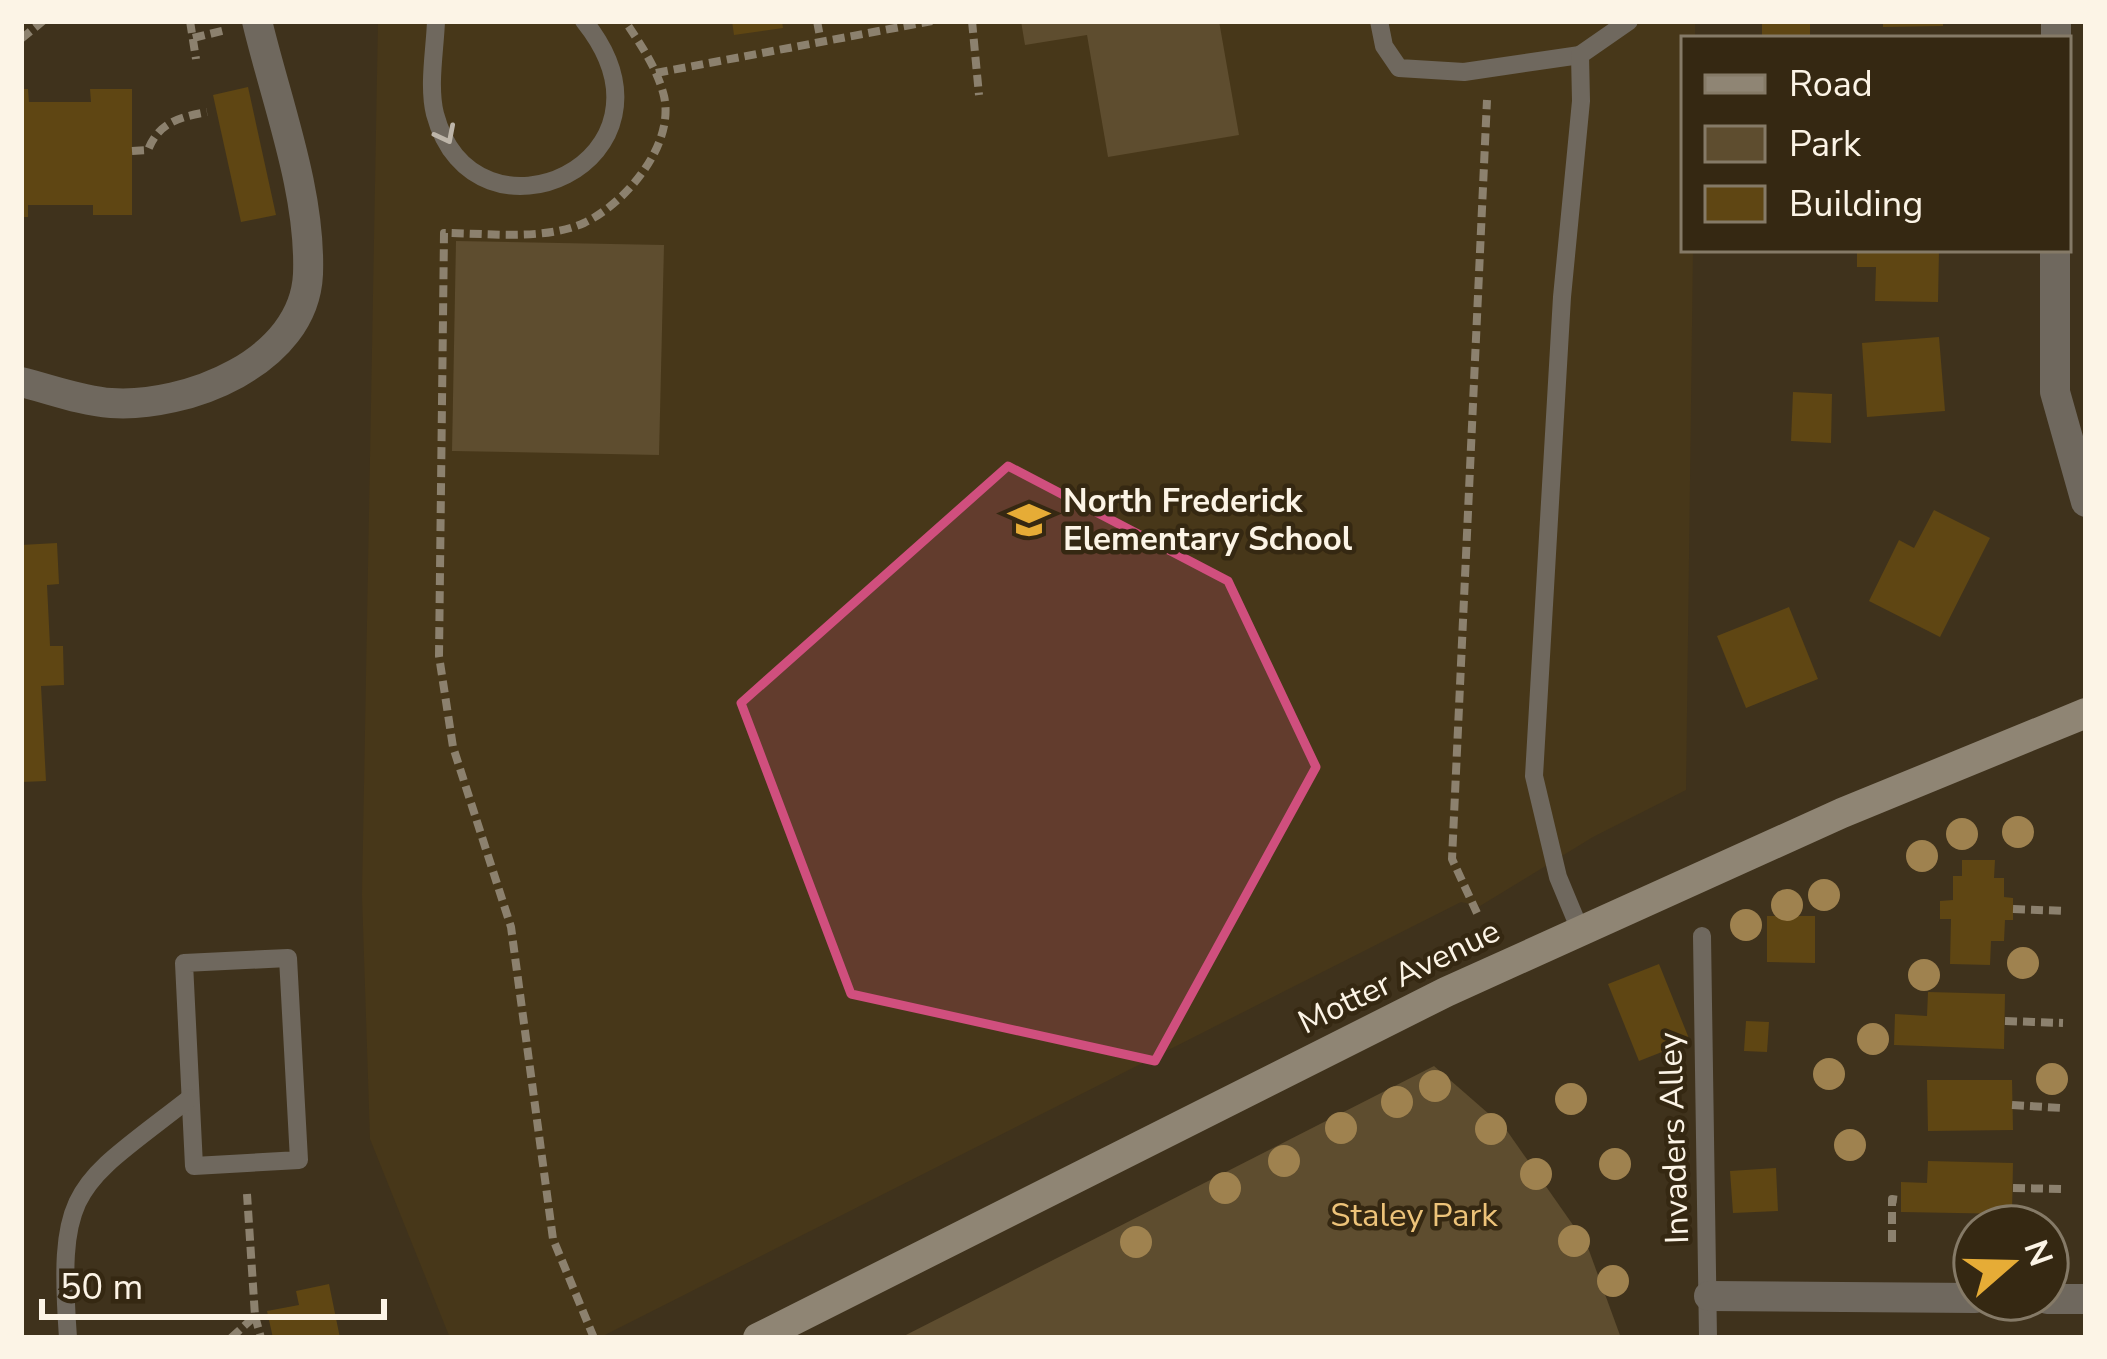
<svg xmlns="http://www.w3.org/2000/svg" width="2107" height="1359" font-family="'Nunito Sans',sans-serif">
  <rect width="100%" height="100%" fill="#3f321c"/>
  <path fill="#473719" d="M378,21H1695V39H1684V249H1693L1686,790L1593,837L1480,906L1461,902L599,1338H450L370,1139L362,895Z"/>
  <g fill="#5e4d2f">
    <path d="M1021,21H1219L1239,135L1108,157L1087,35L1025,45Z"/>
    <path d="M456,241L664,245L659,455L452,451Z"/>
    <path d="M1434,1066L1505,1128L1587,1245L1621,1338H900Z"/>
  </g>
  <g fill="#5f4613">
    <path d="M732,21H782L783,28L734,35Z"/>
    <path d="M1762,21H1810V35L1762,36Z"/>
    <path d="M1883,21H1943V26L1883,27Z"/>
    <path d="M248,87L276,215L241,222L213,95Z"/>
    <path d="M21,89H28L29,102H91L90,89H132V215H93V205H28V217H21Z"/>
    <path d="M1857,249H1939L1938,302L1875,301L1876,267H1857Z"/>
    <path d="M1939,337L1945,411L1867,417L1862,343Z"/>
    <path d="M1793,392L1832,394L1831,443L1791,441Z"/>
    <path d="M1934,510L1990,538L1940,637L1869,601L1899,540L1914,548Z"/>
    <path d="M57,543L59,584L47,585L50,646H63L64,685L41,686L46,781L21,782V545Z"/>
    <path d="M1789,607L1818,679L1746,708L1717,636Z"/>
    <path d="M1962,860H1995L1994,878H2004V897L2013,898V920H2005L2004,941H1991L1990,965L1950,964L1951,919H1940V901L1953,900V876H1962Z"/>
    <path d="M1767,916H1815V963L1767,962Z"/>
    <path d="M1659,964L1690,1041L1639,1061L1608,984Z"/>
    <path d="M1928,992L2005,994L2004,1049L1894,1045L1895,1014L1927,1016Z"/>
    <path d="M1746,1021L1769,1022L1767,1052L1744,1051Z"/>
    <path d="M1927,1080H2012L2013,1130L1928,1131Z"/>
    <path d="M1928,1161L2013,1163L2012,1214L1901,1212V1182L1927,1183Z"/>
    <path d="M1776,1168L1778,1211L1733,1213L1730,1171Z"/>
    <path d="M329,1284L340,1338H273L267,1311L299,1305L296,1291Z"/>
  </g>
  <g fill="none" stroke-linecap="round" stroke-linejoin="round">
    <g stroke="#8c816e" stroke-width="8" stroke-dasharray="12 6" stroke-linecap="butt">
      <path d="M190,21L196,59"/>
      <path d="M817,21L821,42"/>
      <path d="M972,21L979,95"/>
      <path d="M193,38L226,30"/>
      <path d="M21,39L43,21"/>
      <path d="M656,73L932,21"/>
      <path d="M132,151L148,150C159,122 180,117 207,112"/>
      <path d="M2013,909L2066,911"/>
      <path d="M1477,913L1452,859L1487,100"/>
      <path d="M2005,1021L2063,1023"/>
      <path d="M2012,1105L2062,1108"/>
      <path d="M2013,1188L2062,1189"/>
      <path d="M1892,1242V1199L1900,1200"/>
      <path d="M255,1316L261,1338"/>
      <path d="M231,1338L255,1316L247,1194"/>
      <path d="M594,1338L553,1239L511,927L453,747L439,656L444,233C486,233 544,241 584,223C626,203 675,145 664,96C657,68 641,45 625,21"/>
    </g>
    <g stroke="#6f685e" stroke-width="18">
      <path d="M436,21C435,50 428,86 435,114C474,260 696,161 584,21"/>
      <path d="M1379,21L1384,46L1399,68L1464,72L1580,55"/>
      <path d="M1580,930L1558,877L1534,776L1562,297L1581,101L1580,55L1629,21"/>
      <path d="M1702,936L1708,1338"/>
      <path d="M288,958L299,1160L194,1166L184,963Z"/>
      <path d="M68,1338C57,1184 76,1187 190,1098"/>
    </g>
    <g stroke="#6f685e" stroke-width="30">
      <path d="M2056,39V21"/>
      <path d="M2055,249V392L2086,502"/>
      <path d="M21,382C50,389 81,401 111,403C186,408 304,363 308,274C311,191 276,101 257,21"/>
      <path d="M1709,1296L1975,1298"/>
      <path d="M2047,1299H2086"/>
    </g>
    <path stroke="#8f8574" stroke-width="30" d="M758,1338L1446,992L1842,813L2086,713"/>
  </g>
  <g fill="#9f824f">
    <circle cx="2018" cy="832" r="16"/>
    <circle cx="1962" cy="834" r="16"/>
    <circle cx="1922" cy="856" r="16"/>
    <circle cx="1824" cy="895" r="16"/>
    <circle cx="1787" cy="905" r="16"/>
    <circle cx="1746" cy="925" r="16"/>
    <circle cx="2023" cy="963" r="16"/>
    <circle cx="1924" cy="975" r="16"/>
    <circle cx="1873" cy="1039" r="16"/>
    <circle cx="1829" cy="1074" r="16"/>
    <circle cx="2052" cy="1079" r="16"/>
    <circle cx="1435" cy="1086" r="16"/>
    <circle cx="1571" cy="1099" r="16"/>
    <circle cx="1397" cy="1102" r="16"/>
    <circle cx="1341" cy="1128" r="16"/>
    <circle cx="1491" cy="1129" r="16"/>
    <circle cx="1850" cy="1145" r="16"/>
    <circle cx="1284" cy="1161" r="16"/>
    <circle cx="1615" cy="1164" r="16"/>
    <circle cx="1536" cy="1174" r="16"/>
    <circle cx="1225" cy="1188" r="16"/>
    <circle cx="1574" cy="1241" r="16"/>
    <circle cx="1136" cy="1242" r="16"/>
    <circle cx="1613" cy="1281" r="16"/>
  </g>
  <defs><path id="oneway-chevron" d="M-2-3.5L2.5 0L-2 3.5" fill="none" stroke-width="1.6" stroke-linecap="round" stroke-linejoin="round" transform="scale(3)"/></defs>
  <use stroke="#bdb5a9" href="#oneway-chevron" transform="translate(446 135) rotate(63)"/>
  <path fill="#d04f7e" fill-opacity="0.2" stroke="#d04f7e" stroke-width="9" stroke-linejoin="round" d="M1008,466L1228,581L1316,767L1155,1061L851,994L741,703Z"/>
  <defs>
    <g id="school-bare" transform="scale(3.24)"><path d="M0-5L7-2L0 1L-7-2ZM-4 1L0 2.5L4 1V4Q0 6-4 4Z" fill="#e6ac36" stroke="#352812" stroke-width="2.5" paint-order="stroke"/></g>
  </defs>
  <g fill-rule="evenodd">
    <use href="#school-bare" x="1029" y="520"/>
  </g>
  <g text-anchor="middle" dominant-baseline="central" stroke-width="9" stroke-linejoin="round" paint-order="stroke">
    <g font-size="33" font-weight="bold" fill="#fcf4e6" stroke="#352812" text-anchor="start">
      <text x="1063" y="501">North Frederick<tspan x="1063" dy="38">Elementary School</tspan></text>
    </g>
    <g font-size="33" fill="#fcf4e6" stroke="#352812">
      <text transform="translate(1399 977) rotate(-26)">Motter Avenue</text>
      <text transform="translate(1674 1138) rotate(-92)">Invaders Alley</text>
    </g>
    <g font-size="33" fill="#edc379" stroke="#352812">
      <text x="1414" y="1215">Staley Park</text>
    </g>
  </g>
  <rect width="2107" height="1359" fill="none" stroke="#fcf4e6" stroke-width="48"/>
  <rect x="1681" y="36" width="390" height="216" fill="#352812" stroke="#857a67" stroke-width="3"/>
  <rect x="1705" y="75" width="60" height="18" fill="#8f8574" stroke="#857a67" stroke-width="3"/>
  <text x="1789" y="96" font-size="36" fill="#fcf4e6">Road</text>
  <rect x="1705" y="126" width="60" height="36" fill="#5e4d2f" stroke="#857a67" stroke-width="3"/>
  <text x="1789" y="156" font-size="36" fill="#fcf4e6">Park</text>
  <rect x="1705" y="186" width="60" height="36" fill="#5f4613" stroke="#857a67" stroke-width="3"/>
  <text x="1789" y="216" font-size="36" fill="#fcf4e6">Building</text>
  <g transform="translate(2011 1263) rotate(70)"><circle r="57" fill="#352812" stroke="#857a67" stroke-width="3"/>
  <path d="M0-9L21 45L0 30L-21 45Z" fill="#e6ac36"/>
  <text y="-18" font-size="33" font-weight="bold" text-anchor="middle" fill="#fcf4e6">N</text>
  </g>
  <path d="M42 1299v18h342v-18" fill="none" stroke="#fcf4e6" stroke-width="6"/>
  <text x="60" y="1299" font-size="36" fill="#fcf4e6" stroke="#352812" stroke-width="9" paint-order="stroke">50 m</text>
</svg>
